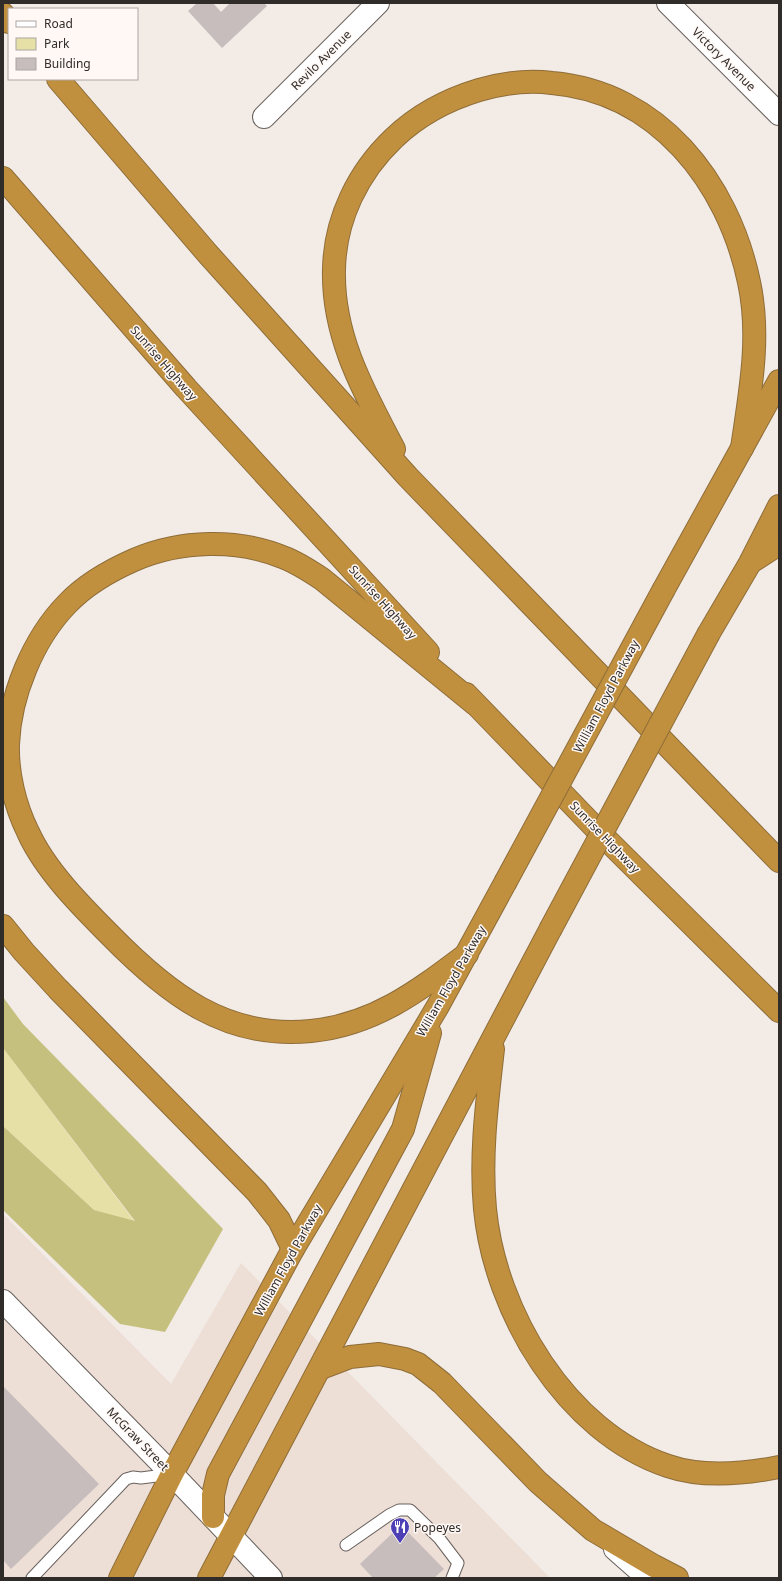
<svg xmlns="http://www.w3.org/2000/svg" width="782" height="1581" font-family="'Noto Sans',sans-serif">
  <rect width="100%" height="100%" fill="#f2ebe6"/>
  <path fill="#edded6" d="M3,1214L171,1384L241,1263L550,1578H3Z"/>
  <path fill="#e6e0a7" d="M3,1048L135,1222L94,1210L3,1126Z"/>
  <path fill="#c6c07e" d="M3,997L23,1024L223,1229L165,1332L120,1324L3,1210V1126L94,1210L135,1221L3,1048Z"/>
  <g fill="#c6bdbc">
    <path d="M197,3H213L221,12L230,3H264L267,6L222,48L188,11Z"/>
    <path d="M3,1386L99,1484L11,1569L3,1560Z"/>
    <path d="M401,1525L444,1569L434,1578H373L360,1564Z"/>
  </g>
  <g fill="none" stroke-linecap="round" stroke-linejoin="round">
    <g stroke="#67605d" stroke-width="13">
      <g id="lane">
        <path d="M346,1545L389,1515L399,1510H410L439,1538L458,1563L452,1578"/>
        <path d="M32,1578L126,1479L133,1477L141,1478L172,1474"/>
      </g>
    </g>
    <g stroke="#67605d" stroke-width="24">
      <g id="street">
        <path d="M264,117L378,3"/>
        <path d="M615,1549L648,1578"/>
      </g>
    </g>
    <g stroke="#67605d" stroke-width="24">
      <g id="secondary">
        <path d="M668,3L779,114"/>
        <path d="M3,1301L172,1474L271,1578"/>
      </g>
    </g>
    <g stroke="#8e6d38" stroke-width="24">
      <g id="highway">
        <path d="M3,14L9,22"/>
        <path d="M58,79L207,253L408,477L779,861"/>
        <path d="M3,178L186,388L428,652"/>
        <path d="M394,449C364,392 332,336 334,269C335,219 358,172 394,138C418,115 446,100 479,90C503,83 527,80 552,83C658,92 728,182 749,282C761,337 750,393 742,448"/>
        <path d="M751,562L779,544"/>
        <path d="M664,589L779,381"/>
        <path d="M709,633L750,563L779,506"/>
        <path d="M466,694L605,838L779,1011"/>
        <path d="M3,926L24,952L58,989L257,1192L279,1220L293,1249"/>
        <path d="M467,954C418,991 374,1025 311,1031C226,1040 167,993 111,936C82,907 45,870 28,832C15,806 7,773 8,744C10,695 33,639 67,604C86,584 109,571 134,560C180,540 238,538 285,558C298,563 310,571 322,579L475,704"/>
        <path d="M493,1049C487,1102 480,1156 485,1209C495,1312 566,1432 668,1466C703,1478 744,1474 779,1467"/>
        <path d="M321,1368L350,1357L379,1354L405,1359L418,1364L442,1383L538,1482L593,1530L654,1566L677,1578"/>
        <path d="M213,1517V1495L218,1474L403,1129L430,1033"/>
        <path d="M120,1578L172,1474L293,1249L438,1006L505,883"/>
        <path d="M209,1578L550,930"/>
      </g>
    </g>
    <use href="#lane" stroke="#fff" stroke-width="11"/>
    <use href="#street" stroke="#fff" stroke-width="22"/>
    <use href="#secondary" stroke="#fff" stroke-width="22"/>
    <use href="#highway" stroke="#c1903f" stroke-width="22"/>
    <g stroke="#8e6d38" stroke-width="24" stroke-linecap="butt">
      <g id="highway-bridge">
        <path d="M505,883L664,589"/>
        <path d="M550,930L709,633"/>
      </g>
    </g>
    <use href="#highway-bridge" stroke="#c1903f" stroke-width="22"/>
  </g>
  <defs>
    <g id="restaurant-pin" transform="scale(1)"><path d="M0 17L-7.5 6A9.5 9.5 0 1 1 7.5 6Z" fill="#4d40b7" stroke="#fff8f5"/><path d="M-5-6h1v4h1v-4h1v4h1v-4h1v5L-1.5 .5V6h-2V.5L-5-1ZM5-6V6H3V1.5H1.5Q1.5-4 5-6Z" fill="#fff"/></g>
  </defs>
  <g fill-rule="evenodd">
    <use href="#restaurant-pin" x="400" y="1527"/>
  </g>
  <g text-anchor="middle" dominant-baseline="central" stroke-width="3" stroke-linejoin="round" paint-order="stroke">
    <g font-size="12" fill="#2f2c2a" stroke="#fff8f5">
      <text transform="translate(724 59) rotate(45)">Victory Avenue</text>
      <text transform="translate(321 60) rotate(-45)">Revilo Avenue</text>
      <text transform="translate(164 363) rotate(49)">Sunrise Highway</text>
      <text transform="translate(383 602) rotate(48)">Sunrise Highway</text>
      <text transform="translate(606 696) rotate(-62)">William Floyd Parkway</text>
      <text transform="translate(605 837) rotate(46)">Sunrise Highway</text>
      <text transform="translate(451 981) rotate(-60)">William Floyd Parkway</text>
      <text transform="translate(288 1260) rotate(-61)">William Floyd Parkway</text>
      <text transform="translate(138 1439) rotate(46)">McGraw Street</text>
    </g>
    <g font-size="12" fill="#2f2c2a" stroke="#fff8f5" text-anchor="start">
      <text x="414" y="1527">Popeyes</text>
    </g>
  </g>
  <rect width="782" height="1581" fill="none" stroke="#2f2c2a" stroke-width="8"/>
  <rect x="8" y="8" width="130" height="72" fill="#fff8f5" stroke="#aca6a4"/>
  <rect x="16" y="21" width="20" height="6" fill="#ffffff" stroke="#aca6a4"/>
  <text x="44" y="28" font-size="12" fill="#2f2c2a">Road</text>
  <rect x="16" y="38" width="20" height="12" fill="#e6e0a7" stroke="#aca6a4"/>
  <text x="44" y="48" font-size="12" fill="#2f2c2a">Park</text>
  <rect x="16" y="58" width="20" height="12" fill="#c6bdbc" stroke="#aca6a4"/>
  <text x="44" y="68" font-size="12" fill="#2f2c2a">Building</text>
</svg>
